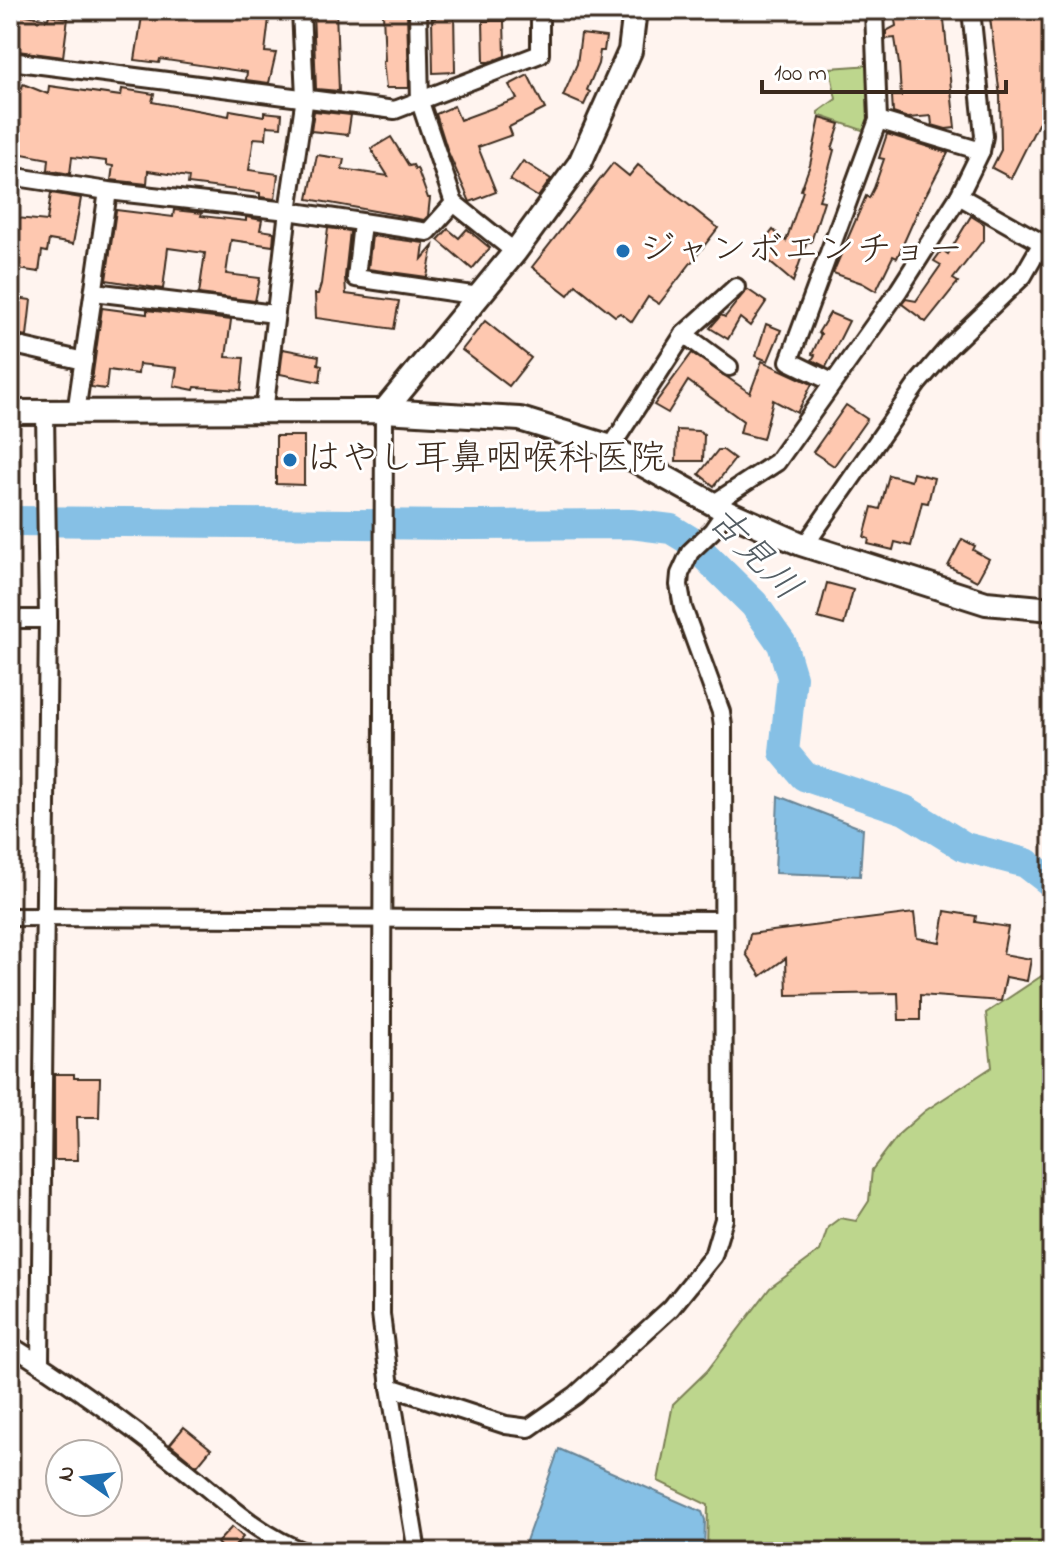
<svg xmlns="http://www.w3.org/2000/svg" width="1062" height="1562" font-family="'Indie Flower','Klee One',sans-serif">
  <rect width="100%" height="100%" fill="#fff4ef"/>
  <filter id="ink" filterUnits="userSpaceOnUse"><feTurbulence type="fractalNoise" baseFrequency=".0125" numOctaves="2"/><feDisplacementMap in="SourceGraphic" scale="16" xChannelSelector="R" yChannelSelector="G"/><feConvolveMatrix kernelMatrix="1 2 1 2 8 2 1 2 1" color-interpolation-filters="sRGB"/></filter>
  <g filter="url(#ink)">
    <g fill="#bdd68d" stroke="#7c8056" stroke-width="2">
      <path d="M871,65L874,105L865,131L818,115V112L836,99L830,68Z"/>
      <path d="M1052,969V1552H707L708,1505L658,1481L673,1404L707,1371L770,1288L820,1251L828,1227L840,1218L856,1221L869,1201L872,1170L899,1134L925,1111L992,1067L986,1013Z"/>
    </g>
    <g fill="#86c0e5" stroke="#688495" stroke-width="2">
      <path d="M778,796L863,829L860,876L775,873Z"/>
      <path d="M559,1449L702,1512L705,1520L704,1552H522Z"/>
    </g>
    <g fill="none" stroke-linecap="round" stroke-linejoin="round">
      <path stroke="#86c0e5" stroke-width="30" d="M10,521L465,525L631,524L671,529L689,540L754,604L782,644L792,677L784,752L804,776L905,810L965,847L1026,863L1052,883"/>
    </g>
    <g fill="#fec8b0" stroke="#3b2a1e" stroke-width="2">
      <path d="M143,10H270L265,52L276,53L269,83L246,80L247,72L160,59L159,63L135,60Z"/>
      <path d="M313,10H336L339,91L316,89Z"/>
      <path d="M385,10H407L409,88H386L383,61H385L383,13Z"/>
      <path d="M435,10H454L455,72L433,73L432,18H435Z"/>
      <path d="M924,10H943L955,128L946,129L932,125L931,116L908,118L893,113L892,96H901L899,64L895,38L886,39V31L896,26L894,14Z"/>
      <path d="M989,10H1047L1050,23L1052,96L1011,178L992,168L1001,150L1000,96Z"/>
      <path d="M10,12L48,19L49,15L68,18L63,57L10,50Z"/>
      <path d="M483,21H504L505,56L490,62H484Z"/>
      <path d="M581,34L606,37L604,51H600L598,64L587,90L590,92L584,105L563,96L577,64Z"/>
      <path d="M528,75L545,109L509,127L512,135L478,147L496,192L470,202L448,152L436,114L454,106L460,120L517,99L509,85Z"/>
      <path d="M23,84L48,94L49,86L121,96L122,89L154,94L152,102L229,116L230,110L264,116V112L282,114L281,127L267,126L266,139L254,138L249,170L278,174L275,199L260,197V193L188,184L189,177L148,171L147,184L111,180L113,166L106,165V161L72,157L70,174L48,170L49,159L12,152L14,141H10V86L22,88Z"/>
      <path d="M314,111L351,115L348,135L311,131Z"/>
      <path d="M820,118L840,124L832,149L834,150L827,176L819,200L824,201L811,242L807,241L793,282L759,253L764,246L762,244L773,230L786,241L803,191L801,190L810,165Z"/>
      <path d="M887,134L948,153L920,206L897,258L893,256L876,291L862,283L833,273L866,196L869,198L874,188L884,159L879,158Z"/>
      <path d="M391,137L409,166L413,165L415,169L417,168L428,198H430L428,216L424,220L308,199L317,155L344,159L342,169L388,176L371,149Z"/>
      <path d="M523,161L551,179L538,197L510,180Z"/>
      <path d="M613,163L629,176L638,165L718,228L659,304L648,297L632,322L620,313L615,316L576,285L568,295L532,267Z"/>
      <path d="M51,193L81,198L73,244L49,240L47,252L42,251L39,272L11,268L17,218L47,221Z"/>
      <path d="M116,210L173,217L174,210L202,213L201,216L246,221V217L262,220L260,230L274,232L273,246L231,240L226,274L260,278L255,301L199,294L205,253L168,248L163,289L106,280Z"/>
      <path d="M971,216L984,224V239L953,279L958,282L926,322L902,304L906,299L916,301L941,265L934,261L942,250L948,254Z"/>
      <path d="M328,228L350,231L345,277L346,294L399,301L394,329L316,318L315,294H318L321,284Z"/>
      <path d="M448,229L459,238L467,229L490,248L472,269L438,240Z"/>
      <path d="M372,236L424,243L422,259L433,246L427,277L368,269Z"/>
      <path d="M747,289L766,302L750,326L740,318L728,339L710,328L721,315L725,317Z"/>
      <path d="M10,297L31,300L27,336L10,333Z"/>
      <path d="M102,308L147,314V310L231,320L226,357L244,358L241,390L195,387L194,390L174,386L177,368L139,364L138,374L108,370L106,389L91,387Z"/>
      <path d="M830,313L849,321L826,367L812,360L815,355L812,354L821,334L818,333Z"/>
      <path d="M485,321L531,358L509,386L462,350Z"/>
      <path d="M766,324L781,330L768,361L756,356Z"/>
      <path d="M283,349L319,356L318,364L322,365L320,382L280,374Z"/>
      <path d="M692,353L750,393L762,361L812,384L797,413L773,400L763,439L740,433L743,421L688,381L668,413L654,405Z"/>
      <path d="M846,405L867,419L834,466L813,452Z"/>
      <path d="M677,430L698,431L704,435L703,461H676Z"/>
      <path d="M276,436H304V485L276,484Z"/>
      <path d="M718,450H723L735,459L714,486L699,474Z"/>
      <path d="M913,473L934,478L928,503L922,502L911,546L895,542L893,550L868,544L869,539L864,537L872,507L880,509L889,475L911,481Z"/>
      <path d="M962,539L975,546L973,550L989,559L977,581L948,566Z"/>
      <path d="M827,583L853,590L844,625L818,618Z"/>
      <path d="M945,911L976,916L975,922L1008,927L1003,954L1031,959L1027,981L1006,977L1001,1001L920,995V1020H899L898,993L787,995L786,958L761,976L746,954L750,934L914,913L917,938L940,942Z"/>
      <path d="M54,1074H74V1078H100L99,1117H77L78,1160H54Z"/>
      <path d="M184,1427L211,1449L197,1466L170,1444Z"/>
      <path d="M232,1527L243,1537L230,1552H226L217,1543Z"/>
    </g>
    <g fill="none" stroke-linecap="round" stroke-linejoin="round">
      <g stroke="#3b2a1e" stroke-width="22">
        <g id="minor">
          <path d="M418,10L420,102L454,203L515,252"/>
          <path d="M10,61L395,110L540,54V10"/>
          <path d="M878,120L981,151"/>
          <path d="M10,176L108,191L288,211L428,232L454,203"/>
          <path d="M959,196L1042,243"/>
          <path d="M362,223L356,278L479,296"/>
          <path d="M94,292L275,314"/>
          <path d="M684,334L729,367"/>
          <path d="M10,344L84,361"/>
          <path d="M832,382L789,361L878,120L874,10"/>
          <path d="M384,411L381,1314L390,1387L417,1552"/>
          <path d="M76,413L108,191"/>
          <path d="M264,413L288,211L305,97L301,10"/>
          <path d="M611,447L684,334L736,287"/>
          <path d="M713,504L777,462L899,290L959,196L981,151L984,136L971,10"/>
          <path d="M805,545L918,383L948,348L1023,276L1042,243L1052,241"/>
          <path d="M10,619H48"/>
          <path d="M10,917L723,920"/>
          <path d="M10,1345C70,1382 128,1425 184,1469C222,1499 258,1535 304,1552"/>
          <path d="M40,1363L48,619L45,412"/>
          <path d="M390,1387L506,1425L529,1428L576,1395L671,1308L713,1256L724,1219L723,726L721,712L683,608L679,585L680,574L690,552L712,531L726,511"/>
        </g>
      </g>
      <g stroke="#3b2a1e" stroke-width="28">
        <g id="tertiary">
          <path d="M384,411L515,252L580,163L630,51L635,10"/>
          <path d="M10,412L384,411L520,419L611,447L726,511L801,544L986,603L1052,609"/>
        </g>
      </g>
      <use href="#minor" stroke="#fff" stroke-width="16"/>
      <use href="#tertiary" stroke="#fff" stroke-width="22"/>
    </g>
  </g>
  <g fill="#1f6fb2" stroke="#fff" stroke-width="3">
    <circle cx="623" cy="251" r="8"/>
    <circle cx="290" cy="460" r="8"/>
  </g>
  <g text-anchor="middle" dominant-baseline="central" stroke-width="6" stroke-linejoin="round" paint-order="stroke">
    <g font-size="36" fill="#3b2a1e" stroke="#fff" text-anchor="start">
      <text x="639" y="251">ジャンボエンチョー</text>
      <text x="306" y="460">はやし耳鼻咽喉科医院</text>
    </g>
    <g font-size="38" font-style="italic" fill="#555e64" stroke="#fff">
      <text transform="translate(753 555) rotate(46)">古見川</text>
    </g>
  </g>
  <rect width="1062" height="1562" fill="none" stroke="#fff" stroke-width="40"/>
  <rect x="20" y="20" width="1022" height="1522" fill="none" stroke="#3b2a1e" stroke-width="3" filter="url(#ink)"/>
  <g transform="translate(84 1478) rotate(284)"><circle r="38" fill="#ffffff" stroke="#b1aaa5" stroke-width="2"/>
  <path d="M0-6L14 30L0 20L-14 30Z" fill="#1f6fb2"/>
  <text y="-12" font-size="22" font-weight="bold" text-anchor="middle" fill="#3b2a1e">N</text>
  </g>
  <path d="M762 80v12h244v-12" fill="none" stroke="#3b2a1e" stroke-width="4"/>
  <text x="774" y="80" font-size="24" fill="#3b2a1e" stroke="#ffffff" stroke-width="6" paint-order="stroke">100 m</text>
</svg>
